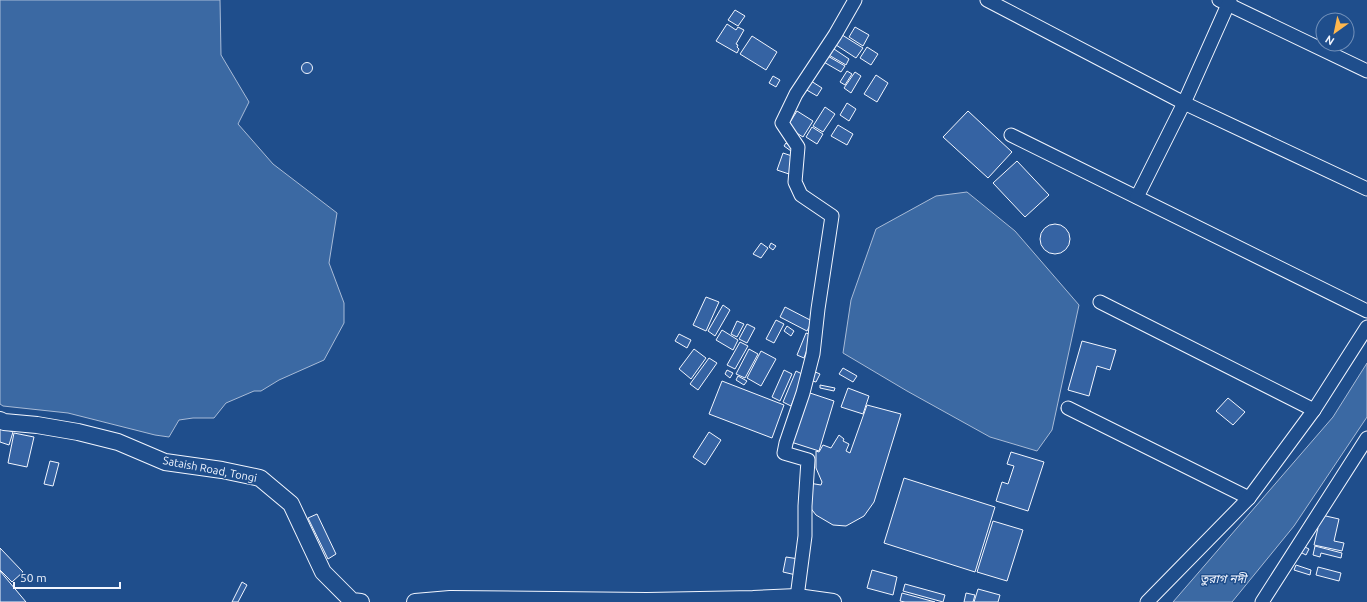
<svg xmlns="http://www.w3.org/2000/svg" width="1367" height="602" font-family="Ubuntu,'Noto Sans Bengali',sans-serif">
  <rect width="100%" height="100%" fill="#1f4e8c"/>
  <g fill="#3b69a3" stroke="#a8bbd7">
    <path d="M0,0H220L221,55L249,102L238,124L273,164L337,213L329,263L344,303V323L324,360L279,380L261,391H254L226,403L214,418H193L179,420L169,437L155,435L68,413L3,406L0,404Z"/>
    <path d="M967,192L1015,231L1079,305L1052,430L1037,451L990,437L907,391L843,353L851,300L876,229L936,196Z"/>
    <path d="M1367,363V417L1294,526L1232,602H1173L1333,417Z"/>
  </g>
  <g fill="#3563a3" stroke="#f2f6ff">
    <path d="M735,10L745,16L738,26L728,20Z"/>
    <path d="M727,24L736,30L738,27L744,30L736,44L738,45L737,47L739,49L737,53L716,41Z"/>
    <path d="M855,27L869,35L863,46L849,37Z"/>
    <path d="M839,33L863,48L856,58L833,43Z"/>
    <path d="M752,36L777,52L766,70L740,54Z"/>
    <path d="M831,47L849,59L846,65L827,54Z"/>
    <path d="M867,47L878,54L871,65L860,58Z"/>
    <path d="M826,55L845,66L841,72L822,61Z"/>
    <circle cx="307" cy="68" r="5.5"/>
    <path d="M847,71L852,74L845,85L840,82Z"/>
    <path d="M855,72L861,76L851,93L844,88Z"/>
    <path d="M876,75L888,83L877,102L864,94Z"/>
    <path d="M773,76L780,80L776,87L769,83Z"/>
    <path d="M811,81L822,88L817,96L805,89Z"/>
    <path d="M847,103L856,109L849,121L840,115Z"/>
    <path d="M825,107L835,114L823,132L813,126Z"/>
    <path d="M797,111L813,121L803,137L787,127Z"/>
    <path d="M968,111L1012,152L988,178L943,137Z"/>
    <path d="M838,125L853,134L847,145L831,136Z"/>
    <path d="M812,127L823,134L817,144L806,137Z"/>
    <path d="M786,143L793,148L791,151L784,146Z"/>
    <path d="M783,153L795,157L789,174L777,170Z"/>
    <path d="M1017,161L1049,195L1025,217L993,183Z"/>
    <circle cx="1055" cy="239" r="15"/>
    <path d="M761,243L768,248L761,258L753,254Z"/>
    <path d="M771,243L776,246L773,250L769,247Z"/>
    <path d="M706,297L719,302L706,331L693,325Z"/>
    <path d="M723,305L730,310L715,336L708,331Z"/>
    <path d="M785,307L812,321L807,331L780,317Z"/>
    <path d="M776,320L784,324L774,343L766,339Z"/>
    <path d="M737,321L744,324L737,337L731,334Z"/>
    <path d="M747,324L755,328L747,343L739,339Z"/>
    <path d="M787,326L794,331L791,336L784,331Z"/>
    <path d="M722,330L738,340L733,350L716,340Z"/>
    <path d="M806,333L812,335L804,358L797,355Z"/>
    <path d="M679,334L691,340L687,348L675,341Z"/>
    <path d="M1082,341L1116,350L1110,370L1097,366L1089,396L1068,390Z"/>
    <path d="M740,342L748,346L735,369L727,365Z"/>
    <path d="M694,349L706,358L691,379L679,369Z"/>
    <path d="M749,349L758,354L745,378L736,374Z"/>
    <path d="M761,351L776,359L761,386L747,378Z"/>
    <path d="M709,358L717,363L698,390L690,384Z"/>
    <path d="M843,368L857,376L853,382L839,374Z"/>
    <path d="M727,370L733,373L730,378L725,374Z"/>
    <path d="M784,370L792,374L780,401L772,397Z"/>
    <path d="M796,371L804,375L791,406L783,402Z"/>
    <path d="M813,371L820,374L816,382L809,380Z"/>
    <path d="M738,376L747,381L744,385L736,380Z"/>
    <path d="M722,381L784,405L772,438L709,414Z"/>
    <path d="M820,385L835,388L834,391L820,388Z"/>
    <path d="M848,388L869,396L863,414L841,407Z"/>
    <path d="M807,392L834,401L819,451L791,442Z"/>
    <path d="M1228,398L1245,412L1233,425L1216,411Z"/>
    <path d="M867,405L901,414L874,502L864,516L846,526L833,525L816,515L809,506V483L821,485L822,482L816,468V451L819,452L823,445L831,448L839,435L844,439L843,441L849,444L846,451L850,453Z"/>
    <path d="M0,427L13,432L9,445L0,442Z"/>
    <path d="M709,432L721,440L705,465L693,457Z"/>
    <path d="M14,433L34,437L27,467L8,463Z"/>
    <path d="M1011,452L1044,462L1028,511L996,501L1002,482L1008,484L1014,466L1007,464Z"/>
    <path d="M50,461L59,463L53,486L44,484Z"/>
    <path d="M904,478L995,507L975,572L884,543Z"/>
    <path d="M317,514L336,554L328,559L308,518Z"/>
    <path d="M1317,514L1339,519L1334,541L1344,543L1342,551L1314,545L1318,528L1313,527Z"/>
    <path d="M993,521L1023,530L1007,581L977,572Z"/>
    <path d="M1303,546L1309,549L1306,555L1300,552Z"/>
    <path d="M1315,546L1342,553L1341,558L1321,553L1320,557L1313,555Z"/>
    <path d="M0,548L23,572L12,582L0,570Z"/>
    <path d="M786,557L799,559L796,575L783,572Z"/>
    <path d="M1296,565L1311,570L1310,575L1294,570Z"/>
    <path d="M1318,567L1341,573L1339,581L1316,575Z"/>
    <path d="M872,570L897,577L893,595L867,588Z"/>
    <path d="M0,571L26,602H0Z"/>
    <path d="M242,582L247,585L238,602H232Z"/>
    <path d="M905,584L945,595L943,602L903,591Z"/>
    <path d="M978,589L1000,595L998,602H974Z"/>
    <path d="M902,593L935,602H905L900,601Z"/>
    <path d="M966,593L975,595L973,602H964Z"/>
  </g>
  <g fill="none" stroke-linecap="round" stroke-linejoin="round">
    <g stroke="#f2f6ff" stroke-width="15">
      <g id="minor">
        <path d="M987,0L1184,103L1367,189"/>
        <path d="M1219,0L1367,71"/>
        <path d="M1011,135L1367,311"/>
        <path d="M1137,197L1184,103L1230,0"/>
        <path d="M1100,302L1314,410"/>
        <path d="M1068,408L1249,498"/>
        <path d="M797,597L805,536V506L808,460L784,453L786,443L803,393L813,354L818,309L832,216L801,195L795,182L798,147L782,123L796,94L835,35L855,0"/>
        <path d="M1147,602L1249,498L1314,410L1367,327"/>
        <path d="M1262,602L1367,438"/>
      </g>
    </g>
    <g stroke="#f2f6ff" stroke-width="18">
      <g id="tertiary">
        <path d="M0,420L4,422L37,425L78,432L118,442L165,462L222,470L260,478L291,504L323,572L352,601L361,602"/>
        <path d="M415,602L450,599L647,601L753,599L797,597L833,602"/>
      </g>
    </g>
    <use href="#minor" stroke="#1f4e8c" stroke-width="13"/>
    <use href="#tertiary" stroke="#1f4e8c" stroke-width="16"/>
  </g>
  <g text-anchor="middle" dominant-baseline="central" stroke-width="3" stroke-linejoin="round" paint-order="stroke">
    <g font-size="11" fill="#f2f6ff" stroke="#1f4e8c">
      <text transform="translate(210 469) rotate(11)">Sataish Road, Tongi</text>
    </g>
    <g font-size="12" font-style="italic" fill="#f2f6ff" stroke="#1f4e8c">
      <text x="1223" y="578">তুরাগ নদী</text>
    </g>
  </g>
  <g transform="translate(1335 32) rotate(213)"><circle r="19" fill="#1f4e8c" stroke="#7391ba"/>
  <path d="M0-3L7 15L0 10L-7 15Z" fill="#ffb74d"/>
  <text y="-6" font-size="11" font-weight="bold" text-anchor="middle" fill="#f2f6ff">N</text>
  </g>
  <path d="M14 582v6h106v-6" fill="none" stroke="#f2f6ff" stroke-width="2"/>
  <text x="20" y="582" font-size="12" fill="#f2f6ff" stroke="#1f4e8c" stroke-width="3" paint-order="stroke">50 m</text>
</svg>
